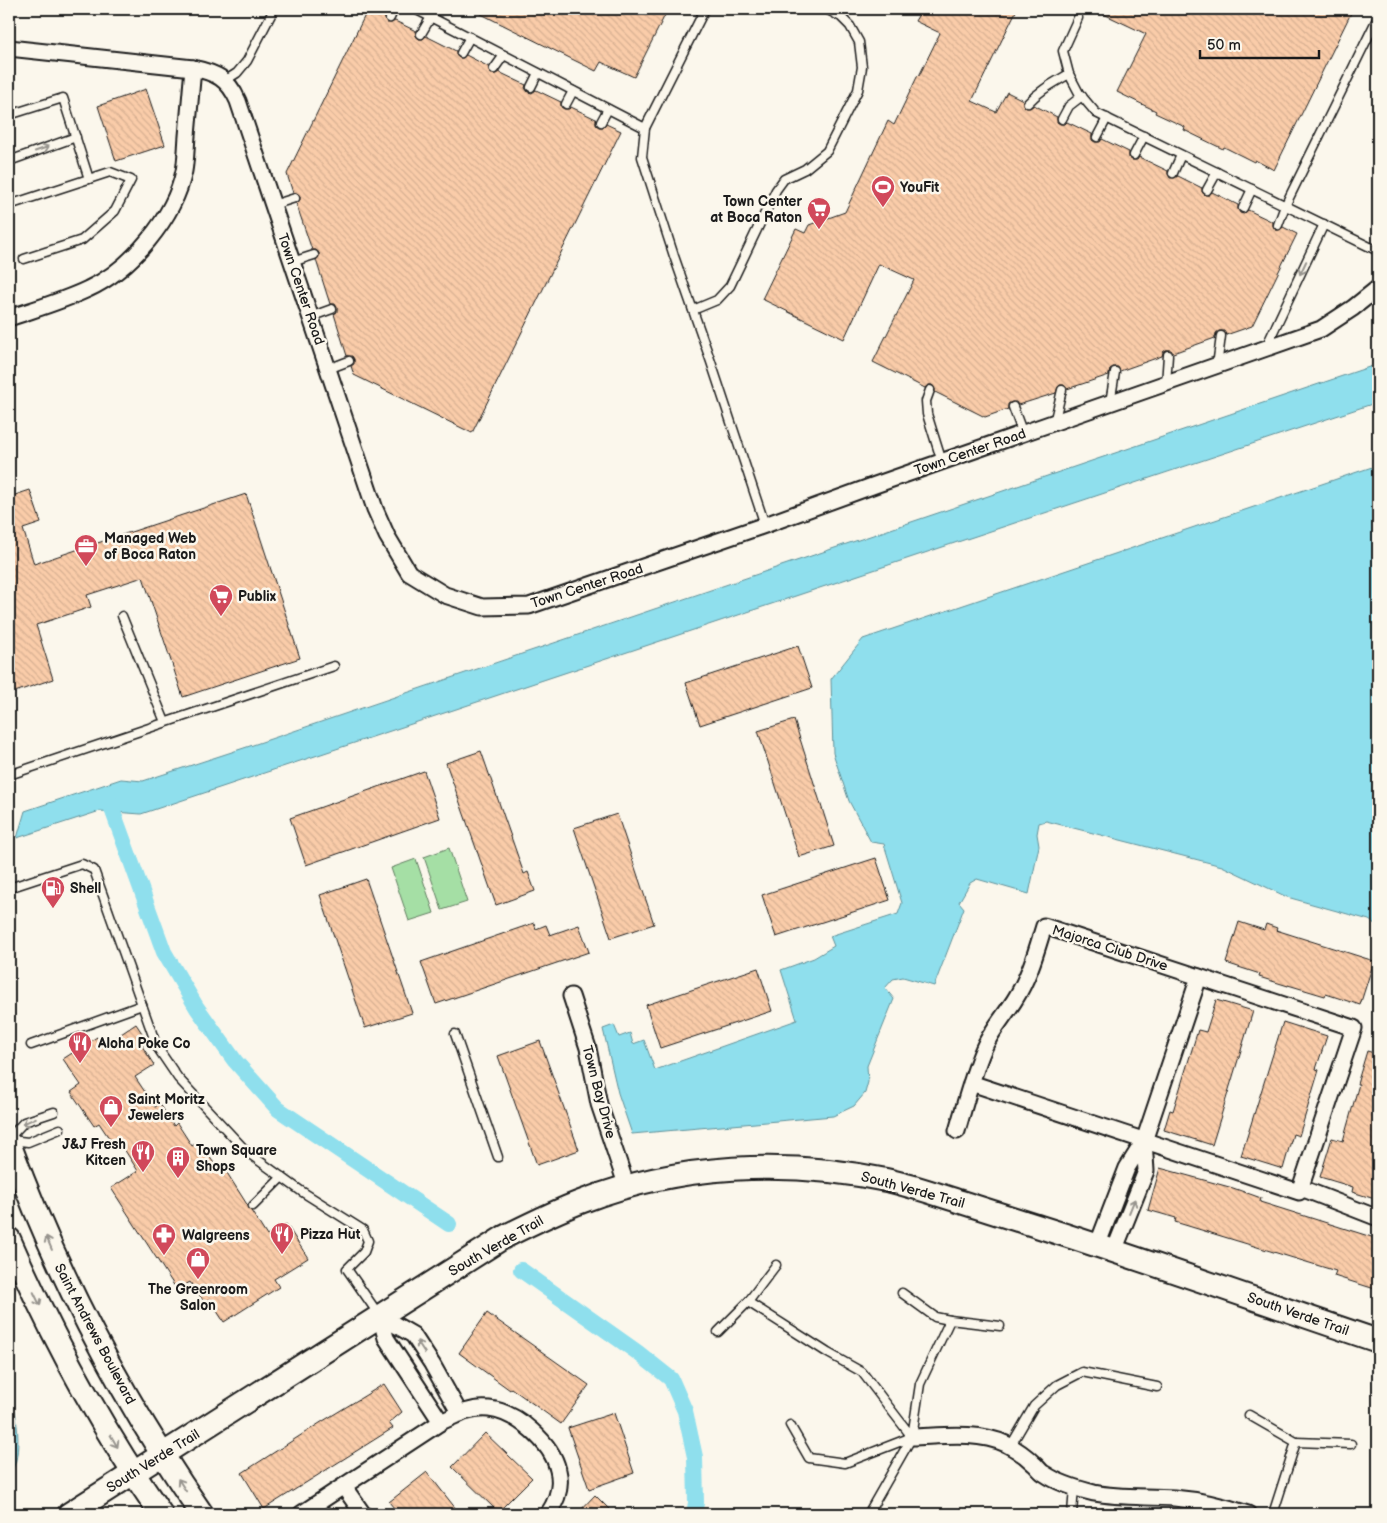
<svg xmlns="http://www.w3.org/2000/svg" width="1387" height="1523" font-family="'Balsamiq Sans',sans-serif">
  <defs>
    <pattern id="building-back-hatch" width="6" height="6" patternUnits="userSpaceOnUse" patternTransform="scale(1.25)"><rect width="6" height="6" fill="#facca9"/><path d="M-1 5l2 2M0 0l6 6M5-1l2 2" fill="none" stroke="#d6af91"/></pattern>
  </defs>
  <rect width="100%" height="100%" fill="#fbf7ec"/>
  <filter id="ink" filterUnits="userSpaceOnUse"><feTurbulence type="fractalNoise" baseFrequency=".02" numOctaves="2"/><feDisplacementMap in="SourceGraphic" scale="10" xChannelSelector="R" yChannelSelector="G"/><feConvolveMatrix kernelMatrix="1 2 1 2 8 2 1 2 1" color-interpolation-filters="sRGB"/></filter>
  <g filter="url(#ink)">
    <g fill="#a5dfa5" stroke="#607e60">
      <path d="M449,848L467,902L442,910L424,857Z"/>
      <path d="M416,859L434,913L409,921L391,868Z"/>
    </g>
    <g fill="#8fdfed" stroke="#619199">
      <path d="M1378,364V402L141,814L100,811L17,838L25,811L121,779L143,781L244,748Z"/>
      <path d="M1378,465V926L1369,920L1287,897L1222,866L1046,821L1039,823L1037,834L1039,846L1029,894L977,879L970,883L959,902L964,908L934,986L903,977L893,979L885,988L894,999L867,1066L868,1082L865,1093L854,1106L833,1116L632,1134L618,1093L603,1029L614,1025L619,1037L630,1033L633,1044L644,1040L655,1070L797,1020L781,970L814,958L834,946L830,936L898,914L902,903L884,844L871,842L849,801L833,753L831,679L863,639Z"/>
      <path d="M9,1388C16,1407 25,1458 9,1474Z"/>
    </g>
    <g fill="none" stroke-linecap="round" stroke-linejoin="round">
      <g stroke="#8fdfed" stroke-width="16">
        <path d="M108,798L164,952L197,1008L235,1061L278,1109L449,1224"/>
        <path d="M521,1270L637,1352L671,1379L685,1411L695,1457L696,1503L694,1514"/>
      </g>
    </g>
    <g fill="url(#building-back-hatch)" stroke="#1c1c1c">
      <path d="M368,9L385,16V19L387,23H391L395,21L416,31V36L419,39H423L426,36L456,51V55L459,58H463L466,55L489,67V71L491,74H496L499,72L526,85L525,88L528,92L532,93L536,90L561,102V107L564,109H569L571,107L596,119V125L599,127H604L606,124L621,131L472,433L354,375L351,366L354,364V359L352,356H347L334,314L337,312V308L335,304H330L316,260L319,257V253L316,250H312L296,203L300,200V196L297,193H293L287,174Z"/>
      <path d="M471,9H668L634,77L601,62L596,71Z"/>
      <path d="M922,9H1017L972,101L996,112L1007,92L1023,100V105L1026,108H1030L1034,105L1057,117V122L1060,124H1065L1067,122L1092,134V140L1095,142H1100L1102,139L1129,152V158L1132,160H1137L1139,157L1168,171V174L1170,178H1174L1178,176L1202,188V192L1205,195H1209L1212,192L1238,205V209L1240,213L1244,214L1248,210L1273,222V226L1276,230H1279L1283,227L1297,234L1252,326L1226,335L1224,331H1219L1216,333L1215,338L1173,353L1171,350H1166L1163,352L1162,356L1120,371L1118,367H1113L1110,369L1109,375L1067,389L1064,385H1060L1058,387L1056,393L1018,405L1016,402H1012L1008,404V409L985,417L935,392V389L932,385H929L925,388L873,362L914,280L879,264L844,339L762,299L796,229L805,233L809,225L845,212L888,121L894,125L918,75L919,76L940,33L915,21Z"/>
      <path d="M1093,9H1353L1274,170L1255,160L1254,162L1224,147L1223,149L1184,130L1185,127L1155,113L1156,111L1117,92L1146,34Z"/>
      <path d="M146,89L165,145L116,161L98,106Z"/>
      <path d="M30,490L41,523L23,529L34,564L246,494L300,658L183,697L143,577L87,595L91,607L36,625L53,679L9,694V497Z"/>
      <path d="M798,646L812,688L700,725L686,683Z"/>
      <path d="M794,720L834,846L799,857L758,731Z"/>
      <path d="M481,751L524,874L528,872L535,891L496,905L446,763Z"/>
      <path d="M424,771L440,818L306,865L290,818Z"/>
      <path d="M617,814L654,924L611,938L574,828Z"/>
      <path d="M876,858L890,900L776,937L762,895Z"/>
      <path d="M366,879L412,1013L365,1028L320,895Z"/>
      <path d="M1239,922L1264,930L1266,924L1277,928L1276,930L1374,961L1360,1005L1326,994L1325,996L1288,985V986L1259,977L1260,974L1226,963Z"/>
      <path d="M534,923L536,929L546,925L550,935L579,925L589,952L436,1004L421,962Z"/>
      <path d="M758,968L772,1011L660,1048L646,1005Z"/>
      <path d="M1216,1000L1253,1011L1212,1145L1164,1130L1170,1110L1173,1111L1198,1030L1206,1032Z"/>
      <path d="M1283,1022L1327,1036L1316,1069L1319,1070L1299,1136L1293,1134L1283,1169L1241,1156Z"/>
      <path d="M136,1024L148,1042L142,1046L154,1065L135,1077L155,1107L160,1104L174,1126L177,1123L192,1146L199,1142L216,1166L222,1165L267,1236L286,1224L308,1258L274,1279L279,1287L224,1322L209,1299L204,1302L190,1282L177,1290L111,1188L138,1171L119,1141L113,1144L99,1123L94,1126L71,1092L81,1085L63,1059L97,1037L103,1046Z"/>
      <path d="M540,1041L579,1150L537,1165L498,1056Z"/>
      <path d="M1367,1051L1378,1054V1200L1352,1192L1353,1187L1320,1177L1332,1138L1343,1141L1359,1084H1357Z"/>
      <path d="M1160,1168L1233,1188L1261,1198L1260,1202L1378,1239V1290L1334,1276L1336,1271L1175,1222L1176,1218L1148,1210Z"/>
      <path d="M487,1313L589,1385L561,1424L511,1388L510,1390L459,1353Z"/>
      <path d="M384,1384L402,1412L389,1423L393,1428L264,1509L242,1473L323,1421Z"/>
      <path d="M614,1413L634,1473L589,1489L568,1428Z"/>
      <path d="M485,1433L532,1478L498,1512L452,1467Z"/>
      <path d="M427,1472L460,1514H399L389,1502Z"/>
      <path d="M595,1495L614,1514H577Z"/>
    </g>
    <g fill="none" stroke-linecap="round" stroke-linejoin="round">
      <g stroke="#1c1c1c" stroke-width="11">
        <g id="lane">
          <path d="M415,9L645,128L705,9"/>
          <path d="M390,18L394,9"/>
          <path d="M1078,18L1063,51L1069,74L1079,93L1096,113L1378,251"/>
          <path d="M421,34L431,17"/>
          <path d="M461,53L470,37"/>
          <path d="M494,69L504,55"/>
          <path d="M226,80L237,73L247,61L274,9"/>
          <path d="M531,87L538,73"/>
          <path d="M1028,103C1040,90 1054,83 1069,74"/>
          <path d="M566,104L573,91"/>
          <path d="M9,115L63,98L89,179"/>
          <path d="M1062,119L1069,106L1082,96"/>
          <path d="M601,122L608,109"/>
          <path d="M645,128L642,157L674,256L711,362L765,525"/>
          <path d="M1097,137L1107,118"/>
          <path d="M1134,155L1144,136"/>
          <path d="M9,161L76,137"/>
          <path d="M1173,173L1181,155"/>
          <path d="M1207,190L1217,172"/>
          <path d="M9,205L110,172L131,180L115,211L82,240L24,259"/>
          <path d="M273,205L295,198"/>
          <path d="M1243,208L1252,189"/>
          <path d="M1278,225L1285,206L1378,17"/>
          <path d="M292,262L314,255"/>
          <path d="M693,310L717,300L730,286L776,190L784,179L805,169L827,151L858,90L862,67L859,42L850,26L841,17L826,9"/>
          <path d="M310,317L332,309"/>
          <path d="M1266,347L1324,224"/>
          <path d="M1217,366L1221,336"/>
          <path d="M328,369L349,361"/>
          <path d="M1166,384L1168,355"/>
          <path d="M930,390L926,401L927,414L942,462"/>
          <path d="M1110,403L1115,372"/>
          <path d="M1013,407L1023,434"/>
          <path d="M1054,423L1062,390"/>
          <path d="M122,616L165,722"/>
          <path d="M9,775L334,666"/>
          <path d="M9,888L82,864L94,870L157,1047L178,1078L247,1152L301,1191L363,1230L368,1241L364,1252L347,1269L379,1315"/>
          <path d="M455,1034L498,1157"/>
          <path d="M31,1045L142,1005"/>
          <path d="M9,1138L24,1122L54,1112"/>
          <path d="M11,1140L28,1142L60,1129"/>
          <path d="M253,1206L282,1177"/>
          <path d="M748,1302L828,1353L862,1372L912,1437L920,1384L950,1320L935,1317L902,1293"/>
          <path d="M950,1320L1000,1326"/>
          <path d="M718,1332L748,1302L776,1265"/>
          <path d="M1249,1415L1296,1442"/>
          <path d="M790,1425L809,1458L845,1463L912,1437L868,1514"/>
          <path d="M1010,1447L1034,1406L1057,1385L1082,1372L1157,1387"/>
          <path d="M1072,1514L1074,1487"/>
          <path d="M1273,1514L1296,1442L1351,1444"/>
        </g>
      </g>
      <g stroke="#1c1c1c" stroke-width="19">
        <g id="street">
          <path d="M9,48L193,68C216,73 228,78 238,101L375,509L387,536L409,573L445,595L482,607L529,606L765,525L875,485L1321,329L1353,308L1378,288"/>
          <path d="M9,318C35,309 63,301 88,289C130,270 175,217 184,171C186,160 186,148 187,136C189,114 191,91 193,68"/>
          <path d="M571,996L588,1048L599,1104L627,1187"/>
          <path d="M957,1131C965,1104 972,1076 983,1050C990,1032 1003,1018 1014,1001C1029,978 1036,952 1044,926L1354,1028L1299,1192L971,1083"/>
          <path d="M1301,1188L1378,1218"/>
          <path d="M1097,1246L1127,1168L1144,1141L1199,977"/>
          <path d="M1114,1251L1146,1171L1144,1141"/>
          <path d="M380,1316L413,1335L432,1364L460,1414"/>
          <path d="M380,1316L386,1338L441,1422"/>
          <path d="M912,1437C943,1436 977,1431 1006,1444C1016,1449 1026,1456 1034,1464C1038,1467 1040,1472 1045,1474C1058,1483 1078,1489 1094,1493C1121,1498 1147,1496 1174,1498C1199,1500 1224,1506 1248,1514"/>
          <path d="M344,1487L363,1514"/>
          <path d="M301,1514L441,1422C456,1415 472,1407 489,1409C517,1412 552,1443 558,1470C562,1486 557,1501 548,1514"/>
        </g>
      </g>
      <g stroke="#1c1c1c" stroke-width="26">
        <g id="secondary">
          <path d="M9,1143C57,1274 122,1399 202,1514"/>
          <path d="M9,1239C51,1335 101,1428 161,1514"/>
          <path d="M69,1514L504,1237C530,1224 556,1211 583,1201C679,1164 786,1159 886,1180C911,1185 936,1194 961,1202C996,1213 1030,1224 1065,1235C1170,1269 1274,1306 1378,1341"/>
        </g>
      </g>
      <use href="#lane" stroke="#fbf7ec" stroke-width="8"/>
      <use href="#street" stroke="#fbf7ec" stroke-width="15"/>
      <use href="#secondary" stroke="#fbf7ec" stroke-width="22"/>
    </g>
    <defs><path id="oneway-shaft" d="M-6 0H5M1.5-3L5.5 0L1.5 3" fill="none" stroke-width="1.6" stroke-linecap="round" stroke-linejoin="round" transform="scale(1.25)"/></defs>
    <g stroke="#97948e">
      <use href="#oneway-shaft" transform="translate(42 149) rotate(-19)"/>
      <use href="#oneway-shaft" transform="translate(1303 268) rotate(115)"/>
      <use href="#oneway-shaft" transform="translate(29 1121) rotate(155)"/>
      <use href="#oneway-shaft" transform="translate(1132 1206) rotate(-68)"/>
      <use href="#oneway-shaft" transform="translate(49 1243) rotate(-113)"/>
      <use href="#oneway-shaft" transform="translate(37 1299) rotate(64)"/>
      <use href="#oneway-shaft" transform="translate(421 1347) rotate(-123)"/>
      <use href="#oneway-shaft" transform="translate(114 1441) rotate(60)"/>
      <use href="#oneway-shaft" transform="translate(182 1485) rotate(-123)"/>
    </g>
  </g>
  <defs>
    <g id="stadium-pin" transform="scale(1.25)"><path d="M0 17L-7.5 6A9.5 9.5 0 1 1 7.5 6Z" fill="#d1495b" stroke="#fbf7ec"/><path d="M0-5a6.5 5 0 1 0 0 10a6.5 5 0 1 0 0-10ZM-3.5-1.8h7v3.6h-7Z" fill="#fff"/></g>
    <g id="supermarket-pin" transform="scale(1.25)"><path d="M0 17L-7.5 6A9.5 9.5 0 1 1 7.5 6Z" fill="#d1495b" stroke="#fbf7ec"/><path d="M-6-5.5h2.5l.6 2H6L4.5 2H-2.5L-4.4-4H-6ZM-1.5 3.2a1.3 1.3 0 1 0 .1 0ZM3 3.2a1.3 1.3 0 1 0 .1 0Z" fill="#fff"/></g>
    <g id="office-pin" transform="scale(1.25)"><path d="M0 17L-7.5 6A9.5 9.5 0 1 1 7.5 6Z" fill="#d1495b" stroke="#fbf7ec"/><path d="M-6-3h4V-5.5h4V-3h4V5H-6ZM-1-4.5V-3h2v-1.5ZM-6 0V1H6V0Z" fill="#fff"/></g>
    <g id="fuel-pin" transform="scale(1.25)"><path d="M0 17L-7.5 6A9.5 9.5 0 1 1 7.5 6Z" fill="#d1495b" stroke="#fbf7ec"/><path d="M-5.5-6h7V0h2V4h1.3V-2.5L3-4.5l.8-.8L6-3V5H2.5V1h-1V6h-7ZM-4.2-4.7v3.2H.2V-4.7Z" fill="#fff"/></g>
    <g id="restaurant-pin" transform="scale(1.25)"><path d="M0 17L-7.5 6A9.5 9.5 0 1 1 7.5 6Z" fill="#d1495b" stroke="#fbf7ec"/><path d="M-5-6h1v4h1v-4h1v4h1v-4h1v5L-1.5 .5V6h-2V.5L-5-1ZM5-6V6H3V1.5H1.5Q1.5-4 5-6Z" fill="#fff"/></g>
    <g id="shop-pin" transform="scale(1.25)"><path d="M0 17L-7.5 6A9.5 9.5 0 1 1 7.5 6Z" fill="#d1495b" stroke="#fbf7ec"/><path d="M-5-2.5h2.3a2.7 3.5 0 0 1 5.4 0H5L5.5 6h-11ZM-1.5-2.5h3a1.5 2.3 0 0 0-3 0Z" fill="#fff"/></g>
    <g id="building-pin" transform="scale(1.25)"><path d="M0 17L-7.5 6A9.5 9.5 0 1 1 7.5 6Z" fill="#d1495b" stroke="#fbf7ec"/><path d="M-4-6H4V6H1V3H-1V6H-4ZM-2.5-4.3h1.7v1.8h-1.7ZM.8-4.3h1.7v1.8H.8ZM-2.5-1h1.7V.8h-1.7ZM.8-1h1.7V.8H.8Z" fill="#fff"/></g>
    <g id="pharmacy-pin" transform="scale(1.25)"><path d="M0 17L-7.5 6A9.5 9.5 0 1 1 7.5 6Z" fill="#d1495b" stroke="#fbf7ec"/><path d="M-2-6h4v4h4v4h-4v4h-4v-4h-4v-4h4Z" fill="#fff"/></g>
  </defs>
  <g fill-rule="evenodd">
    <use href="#stadium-pin" x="883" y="187"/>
    <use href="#supermarket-pin" x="819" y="209"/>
    <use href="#office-pin" x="86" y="546"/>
    <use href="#supermarket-pin" x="221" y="596"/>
    <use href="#fuel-pin" x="53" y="888"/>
    <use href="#restaurant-pin" x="80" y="1043"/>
    <use href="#shop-pin" x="111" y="1107"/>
    <use href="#restaurant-pin" x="143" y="1152"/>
    <use href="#building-pin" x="178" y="1158"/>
    <use href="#restaurant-pin" x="282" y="1234"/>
    <use href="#pharmacy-pin" x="164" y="1235"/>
    <use href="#shop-pin" x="198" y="1259"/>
  </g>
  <g text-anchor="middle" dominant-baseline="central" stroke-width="5" stroke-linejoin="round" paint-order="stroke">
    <g font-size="14" font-weight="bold" fill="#1c1c1c" stroke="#fbf7ec" text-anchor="start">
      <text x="900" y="187">YouFit</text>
      <text x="802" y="201" text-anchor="end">Town Center<tspan x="802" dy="16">at Boca Raton</tspan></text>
      <text x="104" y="538">Managed Web<tspan x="104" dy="16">of Boca Raton</tspan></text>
      <text x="238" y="596">Publix</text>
      <text x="70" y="888">Shell</text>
      <text x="98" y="1043">Aloha Poke Co</text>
      <text x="128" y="1099">Saint Moritz<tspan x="128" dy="16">Jewelers</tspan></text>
      <text x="126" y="1144" text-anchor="end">J&amp;J Fresh<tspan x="126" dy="16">Kitcen</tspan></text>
      <text x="196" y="1150">Town Square<tspan x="196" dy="16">Shops</tspan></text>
      <text x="300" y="1234">Pizza Hut</text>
      <text x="182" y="1235">Walgreens</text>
      <text x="198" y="1289" text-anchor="middle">The Greenroom<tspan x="198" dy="16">Salon</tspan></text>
    </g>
    <g font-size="14" fill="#1c1c1c" stroke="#fbf7ec">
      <text transform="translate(301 289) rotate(71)">Town Center Road</text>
      <text transform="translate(970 452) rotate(-19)">Town Center Road</text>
      <text transform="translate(587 586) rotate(-18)">Town Center Road</text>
      <text transform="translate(1110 948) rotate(18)">Majorca Club Drive</text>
      <text transform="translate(599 1092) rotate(75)">Town Bay Drive</text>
      <text transform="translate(913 1190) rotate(15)">South Verde Trail</text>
      <text transform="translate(496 1246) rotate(-30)">South Verde Trail</text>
      <text transform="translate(1298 1314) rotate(19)">South Verde Trail</text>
      <text transform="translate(95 1334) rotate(62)">Saint Andrews Boulevard</text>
      <text transform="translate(153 1461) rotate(-32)">South Verde Trail</text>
    </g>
  </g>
  <rect width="1387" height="1523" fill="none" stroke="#fbf7ec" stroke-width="30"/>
  <rect x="15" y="15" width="1357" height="1493" fill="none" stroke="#1c1c1c" stroke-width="2" filter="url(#ink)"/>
  <path d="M1200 50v8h119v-8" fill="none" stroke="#1c1c1c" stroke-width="2.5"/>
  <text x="1207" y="50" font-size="15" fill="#1c1c1c" stroke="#fbf7ec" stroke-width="4" paint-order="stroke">50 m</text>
</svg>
